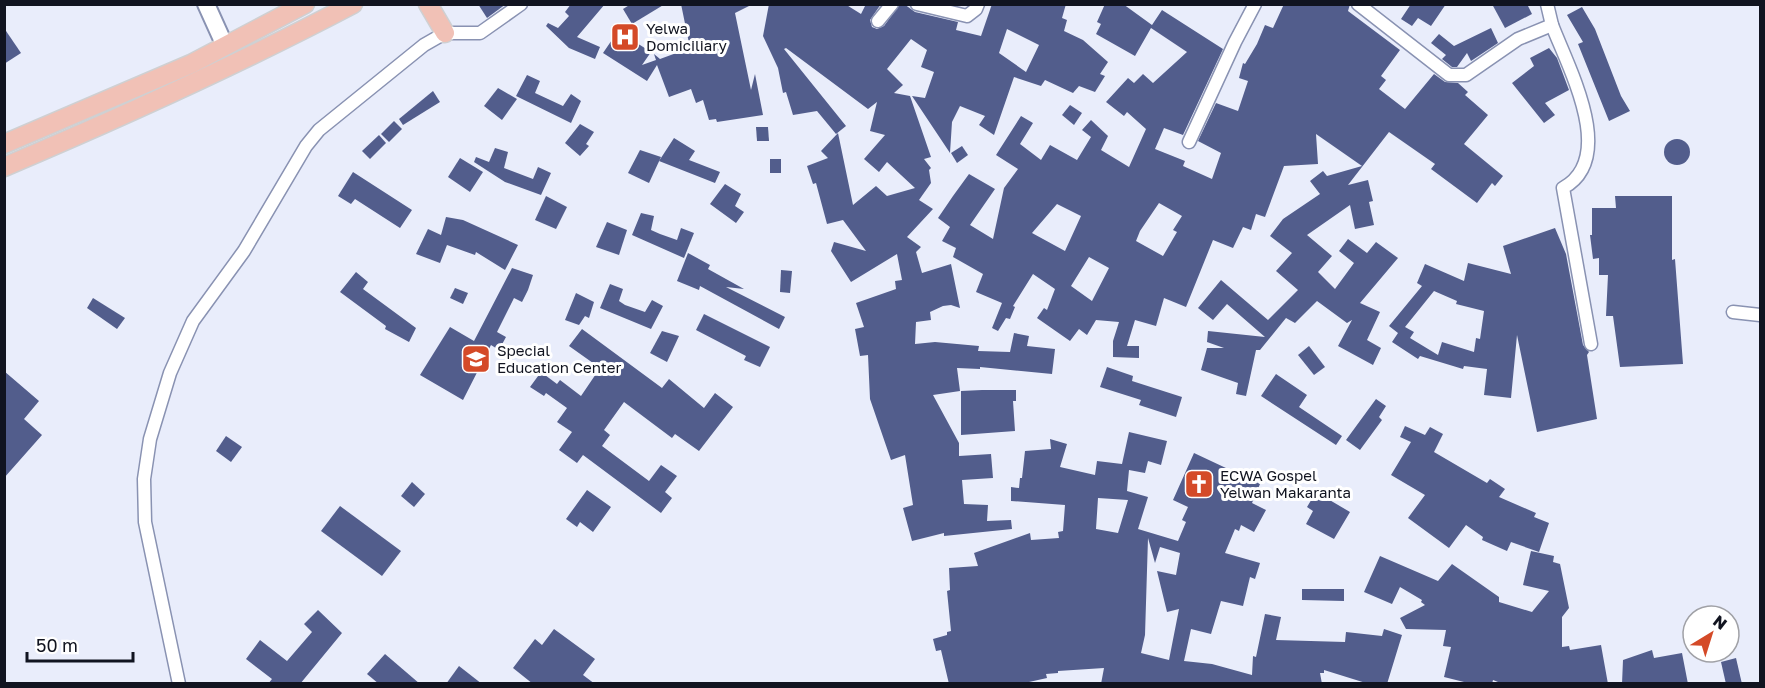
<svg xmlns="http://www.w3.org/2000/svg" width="1765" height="688" font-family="'Golos Text',sans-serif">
  <rect width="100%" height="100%" fill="#e9edfb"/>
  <g fill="#525d8c" fill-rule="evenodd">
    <path d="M478,4H506L487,18Z"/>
    <path d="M571,4H605L577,37L600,47L595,59L569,48L546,26L548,23L558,28L569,16L565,12Z"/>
    <path d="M631,4H665L632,24L623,9Z"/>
    <path d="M681,4H753L735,13L751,90L755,74L763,115L717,122L716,119L709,120L703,100L696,103L691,89L669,97L657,65L647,81L603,53L618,31L651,52L642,65L656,60L654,54L660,59L690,48Z"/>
    <path d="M769,4H845L861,14L866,4H881L870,20L872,27L877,29L884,26L900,4H904L915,12L958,22L956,30L981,36L992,4H1066L1062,18L1067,20L1064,31L1083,40L1108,62L1100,74L1105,76L1095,92L1079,86L1073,93L1045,80L1041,86L1014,77L994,135L979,125L985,116L960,106L952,122L950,153L912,96L925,98L934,72L921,67L927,50L911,39L887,69L903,85L894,93L910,96L931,157L924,159L931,168L929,170L931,183L919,200L933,209L907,237L921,247L916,252L922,273L951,264L960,308L951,305L943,306L930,312L931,320L916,322L915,344L935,342L979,346L978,351L1010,352L1014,333L1029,336L1027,346L1055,349L1052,374L980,367V369L957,368L960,391L933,395L959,443V456L991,454L993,478L962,480L964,504L988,505L987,521L1011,520L1012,529L944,536V533L912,541L903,508L913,505L905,455L891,460L870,399L868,355L860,356L855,329L864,327L856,303L896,289L895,281L902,280L897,254L851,282L831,251L834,242L866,251L843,220L827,224L816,183L813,184L807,166L828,158L821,151L838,133L853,205L876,186L887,196L915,188L887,162L879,172L864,159L885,135L870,131L877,102L868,109L786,48L784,49L846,126L836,134L817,111L793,115L786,92L783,93L778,68L763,36ZM1007,29L1039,45L1026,72L999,53Z"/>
    <path d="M1105,4H1123L1152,25L1162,10L1223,49L1183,135L1164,128L1155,149L1185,161L1183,166L1212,179L1221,153L1198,141L1216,103L1238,111L1248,81L1239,78L1243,63L1245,64L1257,44L1265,25L1273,28L1284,4H1350L1348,11L1400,50L1381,76L1386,80L1379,89L1405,109L1434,74L1445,82L1458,83L1468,92L1465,95L1488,115L1464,144L1503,176L1495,186L1492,183L1477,203L1431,169L1435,164L1389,132L1348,185L1368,180L1373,201L1369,202L1374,225L1355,229L1350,205L1307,235L1332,256L1318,272L1335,289L1354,263L1339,251L1348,239L1367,253L1376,242L1398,258L1360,303L1380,312L1367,340L1381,348L1373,365L1338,346L1352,320L1347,323L1317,301L1295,323L1286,318L1260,350H1256L1246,396L1236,394L1238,383L1201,370L1207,348H1224L1207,342L1208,331L1265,337L1227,304L1213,320L1198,308L1221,280L1268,320L1298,290L1276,271L1292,253L1270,236L1283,219L1320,194L1310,181L1323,171L1327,176L1362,166L1316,134L1318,164L1284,166L1265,217L1256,214L1251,230L1243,227L1233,248L1213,240L1186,307L1164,298L1156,326L1135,320L1127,346H1139V358L1113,357V341L1119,322L1096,320L1087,335L1079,329L1070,341L1037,318L1044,308L1047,310L1055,289L1033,274L1013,306L1015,307L1010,319L1006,318L998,331L992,328L1002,303L976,292L983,274L953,257L956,248L942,241L950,227L938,218L953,196L969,174L995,189L970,225L993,239L1004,188L1018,169L996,155L1021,116L1033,123L1020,144L1041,160L1050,145L1077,160L1091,137L1082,130L1091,120L1108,136L1101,150L1129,167L1146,129L1127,112L1124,116L1106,102L1128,78L1134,83L1143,74L1153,83L1187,52L1151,28L1135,56L1096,34L1101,24L1097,22ZM1159,203L1182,216L1173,230L1177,232L1163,256L1136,241L1140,231ZM1057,204L1081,216L1065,251L1032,233ZM1089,257L1109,268L1092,301L1071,286Z"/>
    <path d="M1411,4H1446L1431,26L1418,18L1412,26L1401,19Z"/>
    <path d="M1492,4H1527L1532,14L1505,28Z"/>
    <path d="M1582,7L1595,29L1621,96L1630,111L1609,121L1578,44L1583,42L1567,15Z"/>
    <path d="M4,28L21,53L4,64Z"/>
    <path d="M1491,28L1498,43L1471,61L1467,53L1457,67H1452L1442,59L1446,55L1431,43L1439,34L1454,46Z"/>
    <path d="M1549,48L1557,58L1569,90L1545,103L1555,115L1544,123L1512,83L1534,66L1530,58Z"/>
    <path d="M527,75L540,81L535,93L563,106L571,94L581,101L571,123L516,96Z"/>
    <path d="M498,88L517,99L502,120L484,106Z"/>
    <path d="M433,91L440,102L403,125L399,119Z"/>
    <path d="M1070,105L1082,113L1074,125L1062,115Z"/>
    <path d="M394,121L402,129L389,142L381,134Z"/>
    <path d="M580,124L594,132L586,144L589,146L580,156L565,143Z"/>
    <path d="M756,127H768L769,141H757Z"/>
    <path d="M379,135L386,143L370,159L362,151Z"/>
    <path d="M674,138L695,151L689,160L720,172L715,183L659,161Z"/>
    <circle cx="1677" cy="152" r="13"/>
    <path d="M962,146L968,155L957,163L951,153Z"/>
    <path d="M495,148L508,152L504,168L533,179L538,167L551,173L541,195L505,182L474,162L476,157L489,162Z"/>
    <path d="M640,150L661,157L649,183L628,173Z"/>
    <path d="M460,158L483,172L470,192L448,177Z"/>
    <rect x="770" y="159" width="11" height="14"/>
    <path d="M353,172L412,210L400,228L355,199L351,204L338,196Z"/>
    <path d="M725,184L741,194L735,206L744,212L736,223L710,204Z"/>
    <path d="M546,196L567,207L556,229L535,220Z"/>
    <path d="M1615,196H1672V260L1675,259L1683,364L1620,367L1613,316H1606L1608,275H1599V258L1593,259L1590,235H1592V208H1616Z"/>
    <path d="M641,213L654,216L651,230L660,234L677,240L681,228L694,233L684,258L632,235Z"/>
    <path d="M446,217L463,220L518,245L505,270L476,252L475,255L447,245L440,263L416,254L428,229L441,235Z"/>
    <path d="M607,222L627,230L619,255L596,247Z"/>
    <path d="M1555,228L1566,254L1583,345L1589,352L1587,355L1597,419L1537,432L1517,335L1511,398L1484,395L1487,369L1464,366L1463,369L1420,356L1418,359L1392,342L1398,333L1389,326L1422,286L1417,283L1425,264L1464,281L1468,263L1511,274L1503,246ZM1434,291L1457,301L1456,304L1484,311L1480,339L1476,338L1474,352L1442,342L1438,355L1410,338L1414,332L1405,327Z"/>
    <path d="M688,253L710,265L708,269L744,289L726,287L785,317L779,329L700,286L699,290L677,281Z"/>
    <path d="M512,268L533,275L528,290L522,302L514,298L497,332L506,337L499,350L491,345L463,400L420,375L450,327L474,341Z"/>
    <path d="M781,270L792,271L790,293L780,292Z"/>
    <path d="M356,272L368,282L363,289L416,328L409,342L385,329L386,326L340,292Z"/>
    <path d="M610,284L623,289L619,301L625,305L645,312L652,300L663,306L651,329L600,308Z"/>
    <path d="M455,288L468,293L463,304L450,298Z"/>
    <path d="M576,293L594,302L589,318L585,316L579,325L565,320Z"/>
    <path d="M93,298L125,318L117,329L87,308Z"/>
    <path d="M704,314L770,347L760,367L744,360L746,356L696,330Z"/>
    <path d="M582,329L662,388L669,379L704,408L715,393L733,407L699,451L675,434L672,438L624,402L604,430L610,435L602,446L649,481L661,465L677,476L665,492L672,498L661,513L583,455L577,463L559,450L572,432L557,422L567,408L546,393L544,396L530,387L541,372L557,384L560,380L581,396L600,368L569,346Z"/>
    <path d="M662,331L679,336L667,362L650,353Z"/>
    <path d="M1309,346L1325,367L1314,375L1298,355Z"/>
    <path d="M1107,367L1133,376L1132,381L1182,397L1176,417L1139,405L1141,400L1100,387Z"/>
    <path d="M4,371L39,401L24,419L42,435L4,478Z"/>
    <path d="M1276,374L1307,395L1299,407L1342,436L1336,445L1261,396Z"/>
    <path d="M982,390H1016V401H1013L1015,431L961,435V391Z"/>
    <path d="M1376,399L1386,406L1379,417L1382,420L1360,450L1346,440Z"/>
    <path d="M1405,426L1425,435L1430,427L1443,434L1434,452L1487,483L1490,479L1505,489L1499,497L1536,513L1534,517L1549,523L1539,552L1511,542L1507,551L1482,540L1483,537L1466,525L1449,548L1408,518L1425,495L1391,475L1411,442L1400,437Z"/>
    <path d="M1129,432L1167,441L1161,465L1148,461L1145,473L1129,470L1127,491L1148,497L1138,529L1178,541L1186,522L1182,520L1188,507L1173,500L1194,453L1260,484L1252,503L1266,510L1254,532L1241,525L1239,531L1235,529L1225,553L1260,563L1255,579L1250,577L1243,606L1221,601L1211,634L1191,629L1184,661L1212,664L1252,675L1253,656L1256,657L1265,614L1281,617L1276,640L1345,642L1346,632L1382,636L1384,629L1402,635L1387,684H1369L1324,670V673H1320L1322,684H1101L1104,668L1058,671V673L1046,674L1047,678L1020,684H949L941,650L936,651L933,639L947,635V632L951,631L947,591L950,590L949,568L978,566L974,553L1030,533L1031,540L1059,538L1058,532L1063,531L1065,505L1011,501V487L1019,488L1020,478H1022L1025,451L1051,449L1050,439L1067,444L1060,467L1095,475L1097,461L1122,464ZM1098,498L1128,500L1118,533L1096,529ZM1148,538L1155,563L1160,547L1180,553L1176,575L1157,571L1167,612L1179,609L1169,660L1141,653L1145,635Z"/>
    <path d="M226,436L242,447L231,462L216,451Z"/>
    <path d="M412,482L425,494L414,507L401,496Z"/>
    <path d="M587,490L611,507L593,532L580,522L577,527L566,519Z"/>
    <path d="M1316,492L1350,512L1334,539L1306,524L1313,511L1307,507Z"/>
    <path d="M340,506L401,551L382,576L321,531Z"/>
    <path d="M1531,551L1554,556L1553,562L1560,564L1569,608L1562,617V647L1569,646L1570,650L1601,645L1608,684H1503L1493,680L1492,684H1472L1444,677L1451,647L1443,646L1446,630L1406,629L1400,618L1425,605L1421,602L1422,600L1400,587L1392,604L1364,592L1380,556L1438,581L1452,564L1499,597V602L1532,612L1549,591L1523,585Z"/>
    <path d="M1302,589H1344V601L1302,600Z"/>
    <path d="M318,610L342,633L300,684H268L272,679L246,659L260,640L287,661L312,632L304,624Z"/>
    <path d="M554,629L595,659L583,675L595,684H533L513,668L535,639L542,645Z"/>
    <path d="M1652,650L1654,658L1682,653L1688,684H1622L1623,660Z"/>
    <path d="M385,654L420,684H379L367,674Z"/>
    <path d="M1736,658L1742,684H1726L1721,662Z"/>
    <path d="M459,666L482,684H446Z"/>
  </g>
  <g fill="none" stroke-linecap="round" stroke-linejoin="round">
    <g stroke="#8992b2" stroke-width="15">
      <g id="minor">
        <path d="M917,4L967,16L976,9L978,4"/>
        <path d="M1358,4L1449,75H1466L1518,39L1552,25L1547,4"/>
        <path d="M878,21L892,4"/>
        <path d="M1552,25C1568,67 1618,158 1563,188L1591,344"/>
        <path d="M1189,142L1235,42L1255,4"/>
        <path d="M1733,312L1760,315"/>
        <path d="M179,684L145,522L144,479L150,439L170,373L193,321L244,251L306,146L319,130L424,45L445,33H480L521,4"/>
      </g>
    </g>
    <g stroke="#8992b2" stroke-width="20">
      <path id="secondary" d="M206,4L225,46"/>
    </g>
    <g stroke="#cfd0d2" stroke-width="21">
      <g id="primary">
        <path d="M428,4L445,33"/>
        <path d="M4,144L191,64L305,4"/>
        <path d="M4,167C122,117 239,64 353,4"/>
      </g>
    </g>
    <use href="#minor" stroke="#fff" stroke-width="12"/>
    <use href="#secondary" stroke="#fff" stroke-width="16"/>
    <use href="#primary" stroke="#f1c1b6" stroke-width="18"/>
  </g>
  <defs>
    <g id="hospital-square" transform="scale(1.5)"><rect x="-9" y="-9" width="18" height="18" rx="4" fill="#d44a28" stroke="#fff"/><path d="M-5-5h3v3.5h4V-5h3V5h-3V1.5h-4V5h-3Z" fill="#fff"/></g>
    <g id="school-square" transform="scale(1.5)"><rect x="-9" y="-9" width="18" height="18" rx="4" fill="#d44a28" stroke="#fff"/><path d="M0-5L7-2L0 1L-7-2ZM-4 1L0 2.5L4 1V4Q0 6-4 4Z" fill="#fff"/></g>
    <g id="church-square" transform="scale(1.5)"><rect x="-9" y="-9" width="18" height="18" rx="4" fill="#d44a28" stroke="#fff"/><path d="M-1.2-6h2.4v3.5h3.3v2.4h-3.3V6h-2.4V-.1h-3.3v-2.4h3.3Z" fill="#fff"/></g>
  </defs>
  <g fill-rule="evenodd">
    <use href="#hospital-square" x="625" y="37"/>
    <use href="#school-square" x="476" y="359"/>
    <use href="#church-square" x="1199" y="484"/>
  </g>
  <g text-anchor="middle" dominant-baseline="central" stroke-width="6" stroke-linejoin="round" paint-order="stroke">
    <g font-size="15" fill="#111420" stroke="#fff" text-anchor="start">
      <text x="646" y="28">Yelwa<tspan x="646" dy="17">Domiciliary</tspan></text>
      <text x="497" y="350">Special<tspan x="497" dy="17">Education Center</tspan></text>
      <text x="1220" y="475">ECWA Gospel<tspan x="1220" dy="17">Yelwan Makaranta</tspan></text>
    </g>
  </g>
  <rect width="1765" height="688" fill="none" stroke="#111420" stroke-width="12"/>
  <g transform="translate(1711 634) rotate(38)"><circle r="28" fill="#ffffff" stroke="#a0a1a6" stroke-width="1.5"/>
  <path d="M0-4.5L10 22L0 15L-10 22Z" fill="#d44a28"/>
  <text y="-9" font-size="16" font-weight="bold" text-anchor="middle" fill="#111420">N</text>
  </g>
  <path d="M27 652v9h106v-9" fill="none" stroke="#111420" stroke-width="3"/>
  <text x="36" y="652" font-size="18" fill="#111420" stroke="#ffffff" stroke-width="4.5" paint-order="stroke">50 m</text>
</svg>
